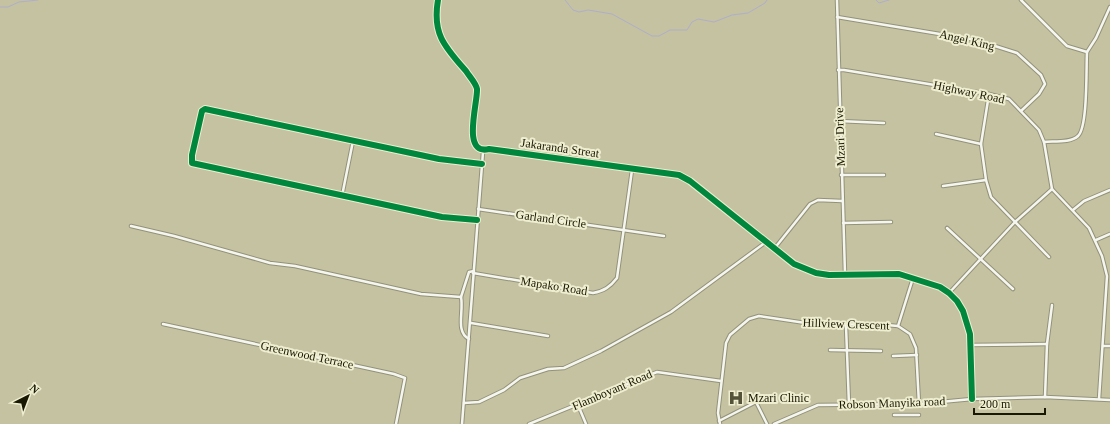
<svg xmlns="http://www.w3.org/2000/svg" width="1110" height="424" font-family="'Times New Roman',serif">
  <rect width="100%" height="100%" fill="#c4c2a1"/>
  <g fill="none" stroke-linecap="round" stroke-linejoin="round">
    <g stroke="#b0aecc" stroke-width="1">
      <path d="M565,0L573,10L579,12L588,10L612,14L652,36H659L670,30H687L692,22L698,19L714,22L732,15L748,13L765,3L767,0"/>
      <path d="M876,0L879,3L889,0"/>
      <path d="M0,7H8L19,2L38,0"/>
    </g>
    <g stroke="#939278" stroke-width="4.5">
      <g id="minor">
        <path d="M438,0C432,34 445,47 466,71C469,76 476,83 477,89C478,102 461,156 489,149L679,175L690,181L794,264L816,273L829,275L899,274L940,287L949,293L957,301L963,311L970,334L972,399"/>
        <path d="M837,0L845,274"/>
        <path d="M1021,0L1067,46L1087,52L1096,38L1110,7"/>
        <path d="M837,17L976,40L1017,53L1041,75L1045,84L1039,94L1021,111"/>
        <path d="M838,70H844L989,94L1009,99L1039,130L1044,142L1052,189L1089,228L1102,256L1107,276L1099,399"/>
        <path d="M989,94L981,144L986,180L991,197L1049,257"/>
        <path d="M839,121L884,123"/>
        <path d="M936,134L981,144"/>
        <path d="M1044,142C1053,141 1071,143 1078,136C1088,127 1086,68 1087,52"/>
        <path d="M841,175H884"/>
        <path d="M943,186L986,180"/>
        <path d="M342,196L353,141"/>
        <path d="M478,209L664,236"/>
        <path d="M1073,210L1084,201L1110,190"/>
        <path d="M477,220L442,217L192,163V155L202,111L205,109L439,159L482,164"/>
        <path d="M843,223L891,222"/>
        <path d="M131,226L174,236L270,263L295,266L421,294L461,297L469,272L474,271"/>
        <path d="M947,228L1013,289"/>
        <path d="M1096,240L1110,234"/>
        <path d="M774,249L810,204L818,200L842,201"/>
        <path d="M473,273L593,293C604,291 610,287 617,278L632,170"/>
        <path d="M949,293L1015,222L1052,189"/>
        <path d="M461,297C464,311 455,332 469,339"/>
        <path d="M471,323L548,336"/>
        <path d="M163,324L394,374L405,378L396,424"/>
        <path d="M846,326L849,405"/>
        <path d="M898,326L913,278"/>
        <path d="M970,345L1047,344"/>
        <path d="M1103,346H1110"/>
        <path d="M830,350L881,351"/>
        <path d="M893,356L917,355"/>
        <path d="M1045,397L1047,344L1052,305"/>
        <path d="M464,403L479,402L504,390L520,378L548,369L564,368L601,351L671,312L766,242"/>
        <path d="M578,405L586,424"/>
        <path d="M894,415H919"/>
        <path d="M719,421L756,402L767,424"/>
        <path d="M462,424L483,152L485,150"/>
        <path d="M529,424L657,372L721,381"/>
        <path d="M720,424L718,413L726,343L730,335L749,319L759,316L819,325L875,324L898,326L910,334L916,348L919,404"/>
        <path d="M774,424L818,405L919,404L972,399L1045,397L1110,400"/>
      </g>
    </g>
    <use href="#minor" stroke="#f6f6f1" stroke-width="2.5"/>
    <g stroke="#efeed0" stroke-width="8">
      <g id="cycleway">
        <path d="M438,0C432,34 445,47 466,71C469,76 476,83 477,89C478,102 461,156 489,149L679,175L690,181L794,264L816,273L829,275L899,274L940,287L949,293L957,301L963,311L970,334L972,399"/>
        <path d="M477,220L442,217L192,163V155L202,111L205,109L439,159L482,164"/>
      </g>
    </g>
    <use href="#cycleway" stroke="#00873e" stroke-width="6"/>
  </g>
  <defs>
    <g id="hospital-bare" transform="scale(1.2)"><path d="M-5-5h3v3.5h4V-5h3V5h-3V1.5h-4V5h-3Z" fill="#545339" stroke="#efeed0" stroke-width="2.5" paint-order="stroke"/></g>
  </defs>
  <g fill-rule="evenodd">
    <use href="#hospital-bare" x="736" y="398"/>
  </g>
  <g text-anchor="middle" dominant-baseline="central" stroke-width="4" stroke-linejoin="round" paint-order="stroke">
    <g font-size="12" fill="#181701" stroke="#efeed0">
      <text transform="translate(967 40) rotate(13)">Angel King</text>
      <text transform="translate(969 92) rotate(12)">Highway Road</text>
      <text transform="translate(840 137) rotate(-92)">Mzari Drive</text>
      <text transform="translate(560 148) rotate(8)">Jakaranda Streat</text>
      <text transform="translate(551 219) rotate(8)">Garland Circle</text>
      <text transform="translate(554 286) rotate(9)">Mapako Road</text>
      <text transform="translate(846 324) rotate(2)">Hillview Crescent</text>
      <text transform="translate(307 355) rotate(12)">Greenwood Terrace</text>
      <text transform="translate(612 390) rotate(-23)">Flamboyant Road</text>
      <text transform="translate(892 403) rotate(-2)">Robson Manyika road</text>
    </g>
    <g font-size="12" fill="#181701" stroke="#efeed0" text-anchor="start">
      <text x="748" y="398">Mzari Clinic</text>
    </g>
  </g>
  <g transform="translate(28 396) rotate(42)" stroke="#efeed0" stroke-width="3" paint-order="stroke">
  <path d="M0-3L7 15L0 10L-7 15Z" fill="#181701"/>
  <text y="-6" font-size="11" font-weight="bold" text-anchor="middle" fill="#181701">N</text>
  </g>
  <path d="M974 408v6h71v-6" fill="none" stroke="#181701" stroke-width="2"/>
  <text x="980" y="408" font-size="12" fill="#181701" stroke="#efeed0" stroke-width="3" paint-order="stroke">200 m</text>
</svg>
